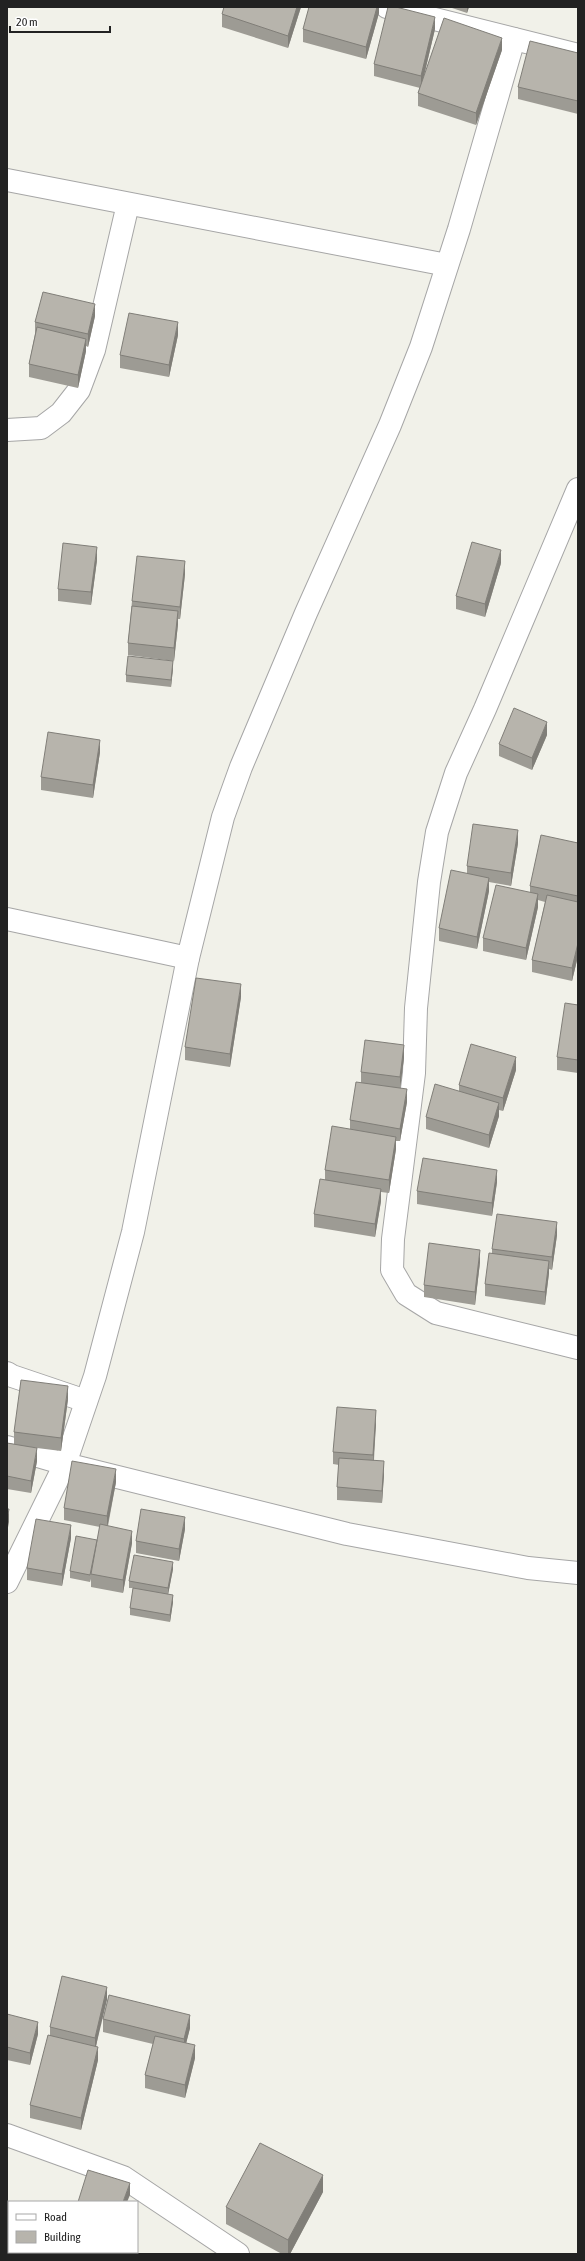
<svg xmlns="http://www.w3.org/2000/svg" width="585" height="2261" font-family="'Asap Condensed',sans-serif">
  <rect width="100%" height="100%" fill="#f1f1e9"/>
  <g fill="none" stroke-linecap="round" stroke-linejoin="round">
    <g stroke="#a6a6a6" stroke-width="24">
      <g id="minor">
        <path d="M387,7L578,55"/>
        <path d="M7,180L447,265"/>
        <path d="M7,430L41,428L61,413L79,390L94,350L128,204"/>
        <path d="M578,489L485,709L456,773L437,832L429,882L416,1008L414,1073L393,1239L392,1270L406,1294L436,1313L578,1348"/>
        <path d="M7,919L188,958"/>
        <path d="M7,1373L12,1376L86,1401"/>
        <path d="M7,1447L65,1464L347,1534L528,1568L578,1573"/>
        <path d="M7,1582L65,1464L95,1376L133,1232L188,958L223,817L241,767L306,613L390,425L421,347L459,229L514,39"/>
        <path d="M7,2135L123,2177L238,2254"/>
      </g>
    </g>
    <use href="#minor" stroke="#fff" stroke-width="22"/>
  </g>
  <g fill="#9d9b94">
    <path d="M301,7L288,48L222,27V14Z"/>
    <path d="M379,7V13L366,59L303,42V29Z"/>
    <path d="M449,7H469L467,13Z"/>
    <path d="M435,29L423,80L502,50L476,125L418,106V93L420,88L374,76V64Z"/>
    <path d="M578,53V114L518,99V87Z"/>
    <path d="M95,316L88,347L86,346V351L78,388L29,377V364L35,334V322Z"/>
    <path d="M178,335L169,377L120,368V355Z"/>
    <path d="M97,560L91,605L58,601V589Z"/>
    <path d="M501,563L485,617L456,609V596Z"/>
    <path d="M185,574L180,619H178V624L174,661L128,655V643L132,601Z"/>
    <path d="M173,668L171,687L126,682V675Z"/>
    <path d="M547,735L532,770L499,756V744Z"/>
    <path d="M100,752L93,798L41,790V777Z"/>
    <path d="M518,843L511,886L489,882V891L477,949L439,941V928L467,874V866Z"/>
    <path d="M578,843V956L572,981L532,972V960L545,902L538,900V907L526,960L483,951V938L530,892V886Z"/>
    <path d="M241,997L230,1067L185,1060V1047Z"/>
    <path d="M578,1005V1073L557,1070V1057Z"/>
    <path d="M404,1058L400,1088L407,1102L400,1141H396V1149L389,1193L381,1192V1201L375,1237L314,1227V1214L325,1180V1170L350,1129V1120L361,1082V1072Z"/>
    <path d="M516,1070L503,1111L499,1110V1116L489,1148L426,1129V1117L459,1091V1085Z"/>
    <path d="M497,1182L492,1216L417,1204V1191Z"/>
    <path d="M557,1235L552,1270L549,1269V1273L545,1305L485,1296V1284L492,1253V1249Z"/>
    <path d="M480,1262L475,1305L424,1297V1285Z"/>
    <path d="M68,1399L61,1451L29,1447L37,1461L31,1493L7,1489V1443L14,1444V1432Z"/>
    <path d="M376,1423L374,1460L384,1474L382,1503L337,1500V1487L339,1465L333,1464V1452Z"/>
    <path d="M116,1482L108,1526L132,1543L123,1593L91,1587V1579L90,1582L70,1578V1571L97,1544L100,1527L64,1520V1508Z"/>
    <path d="M185,1529L179,1561L136,1553V1541Z"/>
    <path d="M71,1538L62,1586L27,1580V1568Z"/>
    <path d="M173,1569L168,1594L173,1602L170,1622L130,1615V1608L133,1588H129V1581Z"/>
    <path d="M107,1987L96,2047L98,2060L81,2130L30,2118V2105L50,2035V2027Z"/>
    <path d="M7,2014L38,2034L30,2065L7,2060Z"/>
    <path d="M103,2019L190,2028L186,2043L195,2058L185,2098L145,2088V2075L153,2044L103,2032Z"/>
    <path d="M323,2192L290,2254H282L226,2224V2207Z"/>
  </g>
  <g fill="#807e78">
    <path d="M297,7H301L288,48V36Z"/>
    <path d="M377,7H379V13L366,59V47Z"/>
    <path d="M467,7H469L467,13Z"/>
    <path d="M435,17V29L421,88V76Z"/>
    <path d="M502,38V50L476,125V113Z"/>
    <path d="M95,304V316L88,347V334Z"/>
    <path d="M178,322V335L169,377V365Z"/>
    <path d="M86,339V351L78,388V375Z"/>
    <path d="M97,547V560L91,605V592Z"/>
    <path d="M501,550V563L485,617V604Z"/>
    <path d="M185,561V574L180,619V607Z"/>
    <path d="M178,611V624L174,661V648Z"/>
    <path d="M173,661V668L171,687V680Z"/>
    <path d="M547,722V735L532,770V758Z"/>
    <path d="M100,740V752L93,798V785Z"/>
    <path d="M518,830V843L511,886V873Z"/>
    <path d="M489,878V891L477,949V937Z"/>
    <path d="M538,894V907L526,960V948Z"/>
    <path d="M578,943V956L572,981V968Z"/>
    <path d="M241,984V997L230,1067V1054Z"/>
    <path d="M404,1045V1058L400,1089V1077Z"/>
    <path d="M516,1057V1070L503,1111V1098Z"/>
    <path d="M407,1089V1102L400,1141V1129Z"/>
    <path d="M499,1103V1116L489,1148V1135Z"/>
    <path d="M396,1137V1149L389,1193V1180Z"/>
    <path d="M497,1170V1182L492,1216V1203Z"/>
    <path d="M381,1189V1201L375,1237V1224Z"/>
    <path d="M557,1222V1235L552,1270V1257Z"/>
    <path d="M480,1250V1262L475,1305V1292Z"/>
    <path d="M549,1261V1273L545,1305V1292Z"/>
    <path d="M68,1386V1399L61,1451V1438Z"/>
    <path d="M376,1410V1423L373,1467V1455Z"/>
    <path d="M37,1448V1461L31,1493V1481Z"/>
    <path d="M384,1461V1474L382,1503V1491Z"/>
    <path d="M116,1469V1482L107,1528V1516Z"/>
    <path d="M9,1509V1522L7,1533V1520Z"/>
    <path d="M185,1517V1529L179,1561V1549Z"/>
    <path d="M71,1525V1538L62,1586V1574Z"/>
    <path d="M132,1531V1543L123,1593V1580Z"/>
    <path d="M173,1562V1569L168,1595V1588Z"/>
    <path d="M173,1595V1602L170,1622V1615Z"/>
    <path d="M107,1987V2000L95,2050V2038Z"/>
    <path d="M190,2015V2028L184,2052V2039Z"/>
    <path d="M38,2022V2034L30,2065V2053Z"/>
    <path d="M195,2045V2058L185,2098V2085Z"/>
    <path d="M98,2047V2060L81,2130V2118Z"/>
    <path d="M323,2175V2192L290,2254H288V2240Z"/>
    <path d="M130,2183V2195L127,2202H123Z"/>
    <path d="M9,2226V2239L7,2245V2233Z"/>
    <path d="M111,2252H114V2254H110Z"/>
  </g>
  <g fill="#b7b4ac" stroke="#807e78">
    <path d="M224,7H297L288,36L222,14Z"/>
    <path d="M309,7H377L366,47L303,29Z"/>
    <path d="M388,7H396L435,17L421,76L374,64Z"/>
    <path d="M444,18L502,38L476,113L418,93Z"/>
    <path d="M530,41L578,53V101L518,87Z"/>
    <path d="M43,292L95,304L88,334L35,322Z"/>
    <path d="M129,313L178,322L169,365L120,355Z"/>
    <path d="M37,327L86,339L78,375L29,364Z"/>
    <path d="M472,542L501,550L485,604L456,596Z"/>
    <path d="M63,543L97,547L91,592L58,589Z"/>
    <path d="M137,556L185,561L180,607L132,601Z"/>
    <path d="M132,606L178,611L174,648L128,643Z"/>
    <path d="M128,656L173,661L171,680L126,675Z"/>
    <path d="M514,708L547,722L532,758L499,744Z"/>
    <path d="M48,732L100,740L93,785L41,777Z"/>
    <path d="M473,824L518,830L511,873L467,866Z"/>
    <path d="M541,835L578,843V896L530,886Z"/>
    <path d="M451,870L489,878L477,937L439,928Z"/>
    <path d="M496,885L538,894L526,948L483,938Z"/>
    <path d="M547,895L578,902V943L572,968L532,960Z"/>
    <path d="M196,978L241,984L230,1054L185,1047Z"/>
    <path d="M565,1003L578,1005V1060L557,1057Z"/>
    <path d="M365,1040L404,1045L400,1077L361,1072Z"/>
    <path d="M471,1044L516,1057L503,1098L459,1085Z"/>
    <path d="M356,1082L407,1089L400,1129L350,1120Z"/>
    <path d="M435,1084L499,1103L489,1135L426,1117Z"/>
    <path d="M332,1126L396,1137L389,1180L325,1170Z"/>
    <path d="M423,1158L497,1170L492,1203L417,1191Z"/>
    <path d="M320,1179L381,1189L375,1224L314,1214Z"/>
    <path d="M497,1214L557,1222L552,1257L492,1249Z"/>
    <path d="M429,1243L480,1250L475,1292L424,1285Z"/>
    <path d="M489,1253L549,1261L545,1292L485,1284Z"/>
    <path d="M21,1380L68,1386L61,1438L14,1432Z"/>
    <path d="M337,1407L376,1410L373,1455L333,1452Z"/>
    <path d="M7,1443L37,1448L31,1481L7,1476Z"/>
    <path d="M339,1458L384,1461L382,1491L337,1487Z"/>
    <path d="M72,1461L116,1469L107,1516L64,1508Z"/>
    <path d="M7,1509H9L7,1520Z"/>
    <path d="M141,1509L185,1517L179,1549L136,1541Z"/>
    <path d="M36,1519L71,1525L62,1574L27,1568Z"/>
    <path d="M100,1524L132,1531L123,1580L91,1574Z"/>
    <path d="M76,1536L97,1540L90,1575L70,1571Z"/>
    <path d="M134,1555L173,1562L168,1588L129,1581Z"/>
    <path d="M133,1588L173,1595L170,1615L130,1608Z"/>
    <path d="M62,1976L107,1987L95,2038L50,2027Z"/>
    <path d="M109,1995L190,2015L184,2039L103,2019Z"/>
    <path d="M7,2014L38,2022L30,2053L7,2047Z"/>
    <path d="M48,2035L98,2047L81,2118L30,2105Z"/>
    <path d="M155,2036L195,2045L185,2085L145,2075Z"/>
    <path d="M260,2143L323,2175L288,2240L226,2207Z"/>
    <path d="M88,2170L130,2183L123,2202H78Z"/>
    <path d="M7,2206H9V2226L7,2233Z"/>
    <path d="M63,2252H111L110,2254H63Z"/>
  </g>
  <rect width="585" height="2261" fill="none" stroke="#222222" stroke-width="16"/>
  <rect x="8" y="2201" width="130" height="52" fill="#ffffff" stroke="#a7a7a7"/>
  <rect x="16" y="2214" width="20" height="6" fill="#ffffff" stroke="#a7a7a7"/>
  <text x="44" y="2221" font-size="12" fill="#222222">Road</text>
  <rect x="16" y="2231" width="20" height="12" fill="#b7b4ac" stroke="#a7a7a7"/>
  <text x="44" y="2241" font-size="12" fill="#222222">Building</text>
  <path d="M10 26v6h100v-6" fill="none" stroke="#222222" stroke-width="2"/>
  <text x="16" y="26" font-size="12" fill="#222222" stroke="#ffffff" stroke-width="3" paint-order="stroke">20 m</text>
</svg>
